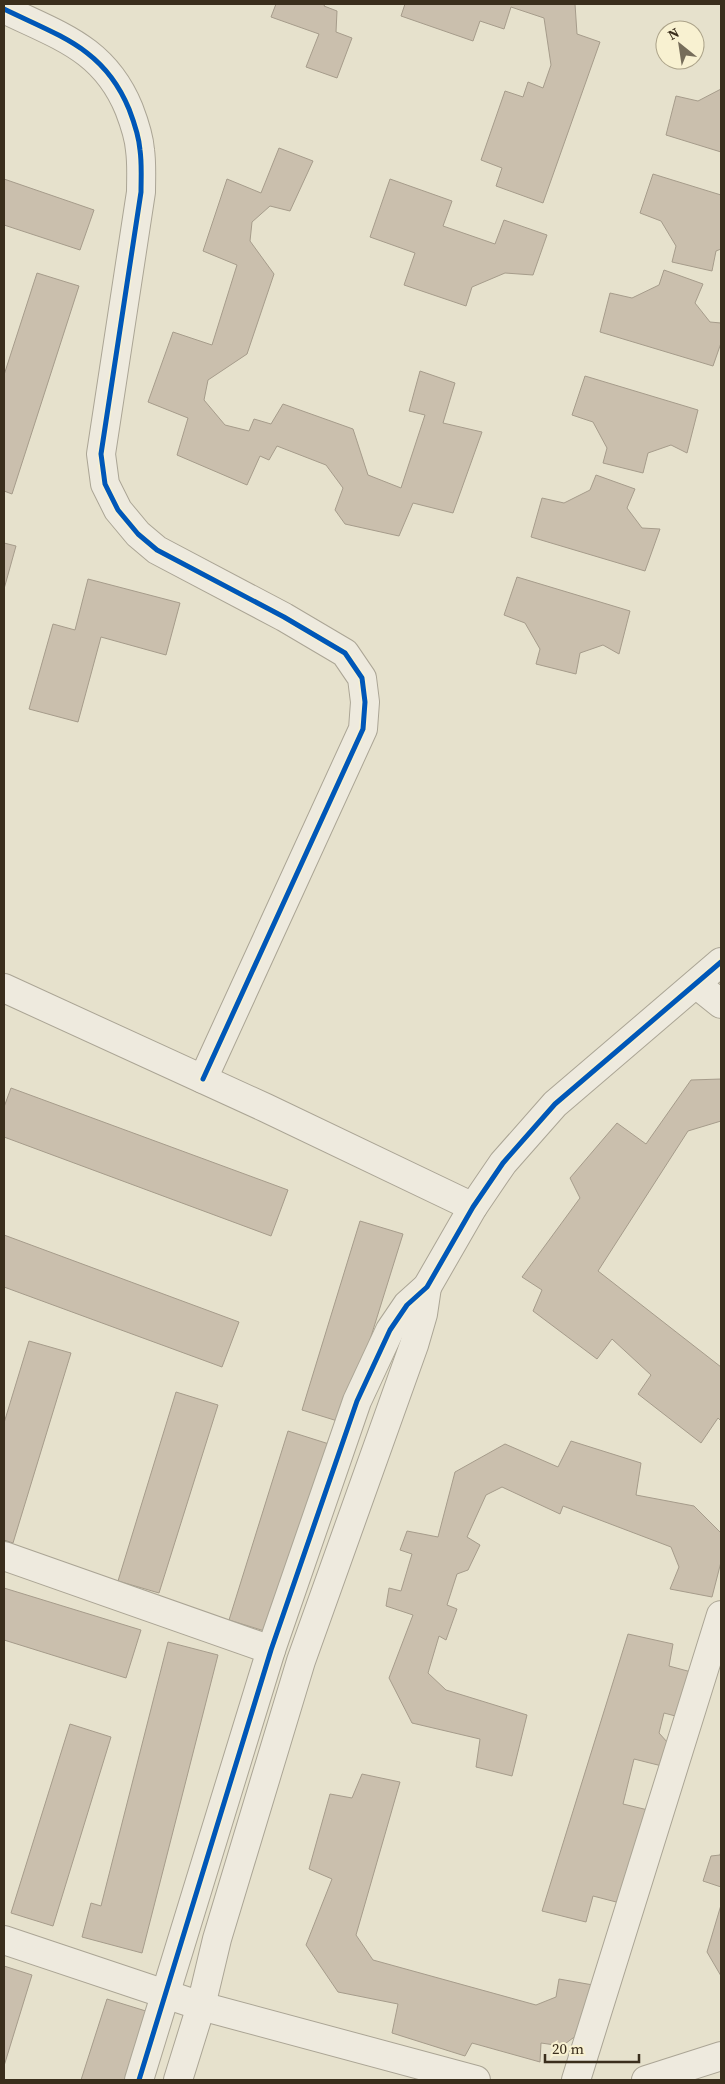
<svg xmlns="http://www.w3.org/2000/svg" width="725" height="2084" font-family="'Source Serif 4',serif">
  <rect width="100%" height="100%" fill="#e6e1cc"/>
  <g fill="#cabfad" stroke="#a69c8b">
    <path d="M276,4H325L324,6L337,11L336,32L352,38L337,78L306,67L319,34L271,17Z"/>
    <path d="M405,4H575L577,34L600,42L543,203L496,186L502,168L481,160L505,91L523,97L528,82L543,88L551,65L544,18L511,7L504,29L480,21L473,41L401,16Z"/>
    <path d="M721,89V152L666,135L676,96L698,101Z"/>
    <path d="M279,148L313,161L290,211L270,206L252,222L250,241L274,274L247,354L208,380L204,400L225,425L249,431L254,419L271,424L283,404L353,429L368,475L401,488L425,415L409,411L420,371L455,383L443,423L482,432L453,513L413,503L399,536L345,524L335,510L343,488L326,465L277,446L269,460L260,456L247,485L177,455L188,418L148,402L173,332L212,345L237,265L203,251L227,179L261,193Z"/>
    <path d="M653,174L721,195V249L716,251L712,271L672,262L676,246L661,221L640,213Z"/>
    <path d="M4,179L94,210L80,250L4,225Z"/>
    <path d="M390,179L452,201L443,226L495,244L504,220L547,235L533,275L505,273L472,287L466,306L404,285L415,253L370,237Z"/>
    <path d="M664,270L703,284L695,303L710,322L721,323V343L713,366L600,332L610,293L632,298L659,285Z"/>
    <path d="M37,273L79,286L12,494L4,491V375Z"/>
    <path d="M585,376L698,410L687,453L671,445L648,453L643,473L603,463L607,448L593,422L572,415Z"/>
    <path d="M596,475L635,489L627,508L642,528L660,529L645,571L531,537L542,498L564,503L590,490Z"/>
    <path d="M4,543L16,546L4,589Z"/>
    <path d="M517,577L630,611L619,654L603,645L580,653L576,674L536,664L540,649L525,623L504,615Z"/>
    <path d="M88,579L180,603L166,655L101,637L78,722L29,709L53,624L75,630Z"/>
    <path d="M721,1079V1121L688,1131L598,1271L721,1367V1421L718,1418L701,1443L638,1394L651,1375L612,1339L597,1359L533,1311L542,1290L522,1277L580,1198L570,1178L617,1123L646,1144L691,1080Z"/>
    <path d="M11,1088L288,1190L271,1236L4,1137V1107Z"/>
    <path d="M360,1221L403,1234L344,1423L302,1410Z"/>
    <path d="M4,1235L239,1322L222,1367L4,1287Z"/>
    <path d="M29,1341L71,1353L13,1543L4,1540V1423Z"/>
    <path d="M176,1392L218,1405L159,1593L118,1581Z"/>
    <path d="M288,1431L329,1444L271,1633L229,1620Z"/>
    <path d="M571,1441L641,1463L636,1495L694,1506L721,1533V1562L712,1597L670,1589L679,1567L671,1547L563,1506L560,1514L502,1487L486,1495L467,1537L480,1545L468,1570L457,1574L447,1605L457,1609L446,1640L439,1636L428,1673L446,1690L527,1715L512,1776L476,1767L480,1739L412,1723L389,1678L413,1615L386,1606L389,1588L401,1591L412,1554L400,1550L407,1531L438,1537L455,1472L505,1444L558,1467Z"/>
    <path d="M4,1588L141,1630L126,1678L4,1640Z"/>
    <path d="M628,1634L673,1644L669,1666L695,1673L683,1718L664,1713L659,1733L668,1743L662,1766L634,1759L623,1804L648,1810L624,1904L593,1896L586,1922L542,1911Z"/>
    <path d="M168,1642L218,1655L142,1953L82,1937L91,1903L101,1906Z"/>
    <path d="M70,1724L111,1737L53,1926L11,1913Z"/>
    <path d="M362,1774L400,1782L356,1935L373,1960L536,2005L556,1997L559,1979L593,1985L584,2030L562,2046L541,2043L540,2062L472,2043L465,2056L392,2033L398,2004L338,1992L306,1945L332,1879L309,1869L330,1794L352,1798Z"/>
    <path d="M721,1851V1887L703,1881L711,1856L720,1855Z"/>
    <path d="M721,1905V1976L707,1952Z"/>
    <path d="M4,1966L32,1975L4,2066Z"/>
    <path d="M107,1999L149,2012L127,2080H81Z"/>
  </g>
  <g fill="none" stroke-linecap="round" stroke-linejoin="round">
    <g stroke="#aba595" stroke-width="30">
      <g id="minor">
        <path d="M4,9C59,36 104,48 129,109C134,122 139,136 140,150C142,164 141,178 141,192L101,454L105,484L118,510L138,534L157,550L284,617L345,653L362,678L365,702L363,729L203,1079"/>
        <path d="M696,984L721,1004"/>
        <path d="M4,988L266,1108L473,1207"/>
        <path d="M4,1556L271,1650"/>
        <path d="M4,1940L201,2006L476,2080"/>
        <path d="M139,2080L271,1650L357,1401L390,1330L407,1305L427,1287L473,1207L503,1163L555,1104L721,962"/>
        <path d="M178,2080L201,2006L217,1939L301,1661L414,1345L423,1314L427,1287"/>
        <path d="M576,2080L721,1615"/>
        <path d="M646,2080L721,2056"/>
      </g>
    </g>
    <use href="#minor" stroke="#eeeade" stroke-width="28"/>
    <g stroke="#f8f1d1" stroke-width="8">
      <g id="cycleway">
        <path d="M4,9C59,36 104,48 129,109C134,122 139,136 140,150C142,164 141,178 141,192L101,454L105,484L118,510L138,534L157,550L284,617L345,653L362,678L365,702L363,729L203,1079"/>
        <path d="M139,2080L271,1650L357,1401L390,1330L407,1305L427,1287L473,1207L503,1163L555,1104L721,962"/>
      </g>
    </g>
    <use href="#cycleway" stroke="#0057b8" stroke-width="5"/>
  </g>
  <rect width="725" height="2084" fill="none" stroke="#3a2e1c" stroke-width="10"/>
  <g transform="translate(680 45) rotate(330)"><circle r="24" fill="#f8f1d1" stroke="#aca389"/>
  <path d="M0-4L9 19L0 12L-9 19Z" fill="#766d5a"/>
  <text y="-8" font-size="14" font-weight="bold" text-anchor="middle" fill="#3a2e1c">N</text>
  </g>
  <path d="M545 2054v8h94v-8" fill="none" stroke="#3a2e1c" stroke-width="2.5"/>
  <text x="552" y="2054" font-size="15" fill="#3a2e1c" stroke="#f8f1d1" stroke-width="4" paint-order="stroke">20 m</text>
</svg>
